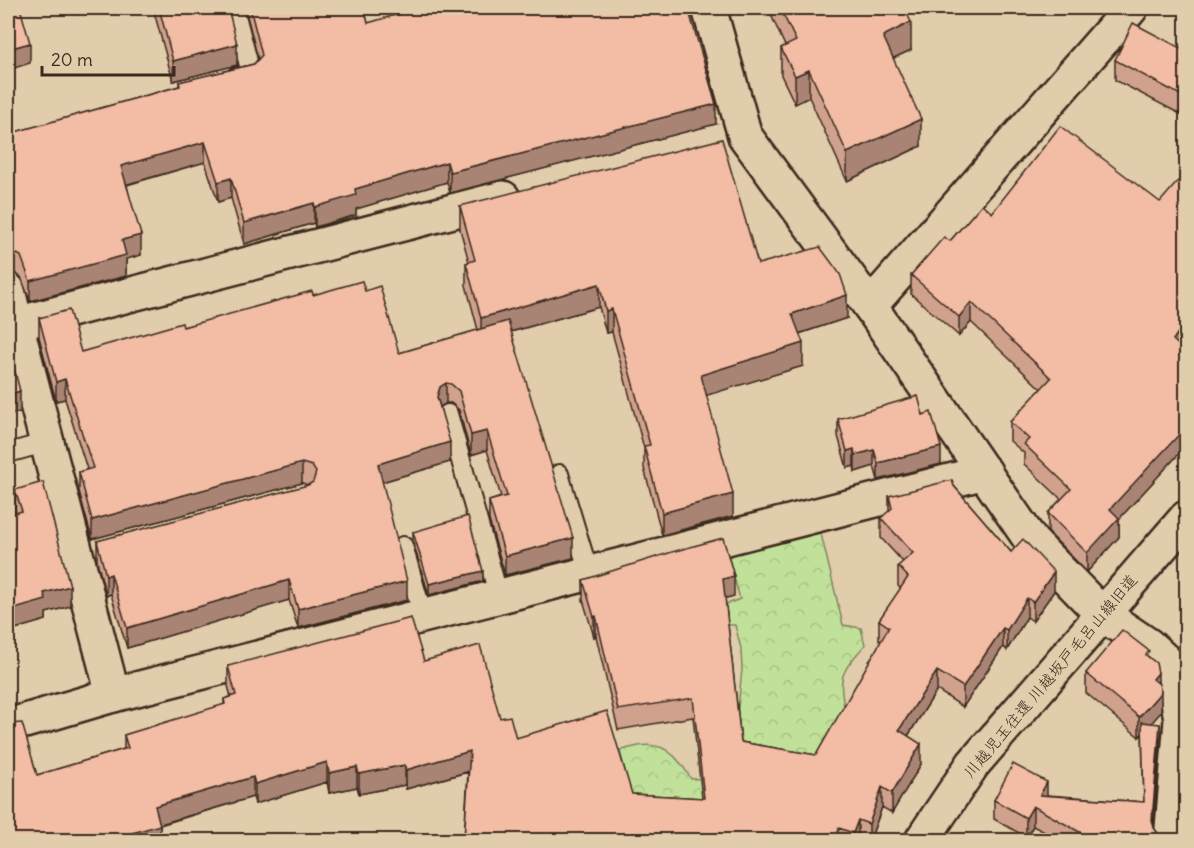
<svg xmlns="http://www.w3.org/2000/svg" width="1194" height="848" font-family="Delius,'Klee One',sans-serif">
  <defs>
    <pattern id="forest-crowns" width="20" height="18" patternUnits="userSpaceOnUse" patternTransform="scale(1.5)"><rect width="20" height="18" fill="#c1e19a"/><path d="M2 6a3 3 0 1 1 6 0M12 15a3 3 0 1 1 6 0" fill="none" stroke="#a7c184"/></pattern>
  </defs>
  <rect width="100%" height="100%" fill="#e1ccab"/>
  <filter id="ink" filterUnits="userSpaceOnUse"><feTurbulence type="fractalNoise" baseFrequency=".0167" numOctaves="2"/><feDisplacementMap in="SourceGraphic" scale="12" xChannelSelector="R" yChannelSelector="G"/><feConvolveMatrix kernelMatrix="1 2 1 2 8 2 1 2 1" color-interpolation-filters="sRGB"/></filter>
  <g filter="url(#ink)">
    <path fill="url(#forest-crowns)" stroke="#7e865c" stroke-width="1.5" d="M812,519L821,534L843,625L861,628L865,645C837,676 839,678 846,718L816,763L756,809L580,796L628,782L620,751C656,738 672,746 691,779L712,778L733,753L742,670L741,648L735,625H721L712,610L740,599L729,559L728,545Z"/>
    <g fill="none" stroke-linecap="round" stroke-linejoin="round">
      <g stroke="#3b2a1e" stroke-width="22">
        <g id="lane">
          <path d="M234,8L251,73L236,77"/>
          <path d="M448,414L499,597"/>
          <path d="M8,453L48,442"/>
          <path d="M559,474L589,573"/>
          <path d="M403,546L423,616"/>
        </g>
      </g>
      <g stroke="#3b2a1e" stroke-width="38">
        <g id="street">
          <path d="M709,8L745,136L870,306L1032,542L1102,614L1148,645L1173,668L1181,720L1171,840"/>
          <path d="M8,290L16,324L503,198"/>
          <path d="M870,306L1131,8"/>
          <path d="M16,324L113,695"/>
          <path d="M8,726L113,695L985,472"/>
        </g>
      </g>
      <g stroke="#3b2a1e" stroke-width="38">
        <path id="secondary" d="M922,840L973,764L1186,518"/>
      </g>
      <use href="#lane" stroke="#e1ccab" stroke-width="18"/>
      <use href="#street" stroke="#e1ccab" stroke-width="33"/>
      <use href="#secondary" stroke="#e1ccab" stroke-width="33"/>
    </g>
    <g fill="#d0a28e" stroke="#3b2a1e" stroke-width="1.5">
      <path d="M153,8H228L237,65L173,81Z"/>
      <path d="M245,8H364L368,23L716,124L450,193L447,182L356,209V215L315,227L314,223L244,244L231,198L218,202L205,162L127,185L141,255L126,259V276L30,301L21,277L13,272H8V134L179,86V82L254,64L258,59Z"/>
      <path d="M768,8H904L911,50L893,58L921,146L847,181L809,97L795,104L781,75V48L785,46Z"/>
      <path d="M1186,51V117L1115,80V60Z"/>
      <path d="M460,206L758,264L847,318L799,334L803,366L706,395L733,516L662,535L644,468V448L612,332L606,333L599,307L511,332L573,558L505,575L489,520V501L501,497L487,450L471,455L459,410L451,403H446L440,406L450,462L382,482L407,600L298,628L289,600L127,648L111,594L106,596L97,561V541L309,485L302,483L92,539L79,491V472L87,469L65,399L56,401L39,337V318L81,352L313,295L365,291L399,353L478,330L466,285V263L469,262L460,229Z"/>
      <path d="M992,213L1182,348L1186,352V446L1119,519V537L1087,572L1048,532V513L1061,499L1024,464V453L1010,441V422L1041,389L971,322L959,336L911,294V275L950,241Z"/>
      <path d="M923,415L941,464L878,480L874,466L855,472L854,466L847,468L838,436V419Z"/>
      <path d="M954,486L1011,552L1054,591L1033,621L1027,617L1007,650L1003,647L963,707L937,690L908,736L921,764L892,813L882,807L870,840H464L468,772L406,789L405,785L359,794L357,787L329,793L327,782L255,804L253,797L160,825V840L37,775L124,749V735L224,705V699L231,697L228,686V666L424,661L500,718L516,738L632,794L702,798L693,717L618,730L596,636L594,637L583,600V580L734,596L725,598L741,742L816,755L881,641L879,640V620L901,589L898,586V566L903,562L881,538V518L889,512V496Z"/>
      <path d="M15,490L70,606L46,613V620L8,631V515L16,513L15,510Z"/>
      <path d="M413,532L483,581L429,595L413,542Z"/>
      <path d="M1149,657L1158,682L1161,712L1151,723L1160,743L1154,828L1160,836L1170,839L1186,840H1060L1033,826L1026,837L994,819V800L1047,795L1144,802L1142,734L1139,737L1086,693V673Z"/>
    </g>
    <g fill="#a98474" stroke="#3b2a1e" stroke-width="1.5">
      <path d="M911,22V50L883,63V36Z"/>
      <path d="M30,43V63L8,70V49Z"/>
      <path d="M237,44V65L173,81V61Z"/>
      <path d="M809,70V97L795,104V76Z"/>
      <path d="M716,104V124L450,193V172Z"/>
      <path d="M921,119V146L847,181V153Z"/>
      <path d="M205,142V162L121,186V166Z"/>
      <path d="M447,162V182L356,209V215L315,227V207L355,189Z"/>
      <path d="M231,178V198L218,202V182Z"/>
      <path d="M314,203V223L244,244V223Z"/>
      <path d="M141,235V255L126,259V276L30,301V281L122,240Z"/>
      <path d="M599,284V307L481,340V318Z"/>
      <path d="M847,295V318L792,336V314Z"/>
      <path d="M971,302V322L959,336V317Z"/>
      <path d="M612,309V332L606,333V311Z"/>
      <path d="M1186,321V341L1173,360V340Z"/>
      <path d="M803,343V366L701,397V375Z"/>
      <path d="M65,379V399L56,401V382Z"/>
      <path d="M446,383V403L440,407L437,397L440,387Z"/>
      <path d="M20,391V412L8,415V395Z"/>
      <path d="M1186,419V446L1119,519V537L1087,572V553L1110,509Z"/>
      <path d="M487,431V450L471,455V435Z"/>
      <path d="M450,442V462L378,483V464Z"/>
      <path d="M941,447V464L878,480V463Z"/>
      <path d="M854,449V466L847,468V451Z"/>
      <path d="M874,450V466L855,472V455Z"/>
      <path d="M302,463V483L92,539V520Z"/>
      <path d="M733,494V516L662,535V513Z"/>
      <path d="M573,538V558L505,575V556Z"/>
      <path d="M483,571V581L429,595V584Z"/>
      <path d="M1054,572V591L1033,621V602Z"/>
      <path d="M111,574V594L106,596V576Z"/>
      <path d="M734,576V596L723,599V579Z"/>
      <path d="M289,580V600L127,648V628Z"/>
      <path d="M407,581V600L298,628V609Z"/>
      <path d="M70,586V606L46,613V620L8,631V611L44,593Z"/>
      <path d="M1027,598V617L1007,650V630Z"/>
      <path d="M596,616V636L594,637V617Z"/>
      <path d="M1003,628V647L963,707V687Z"/>
      <path d="M937,671V690L899,750V730Z"/>
      <path d="M1158,673V693L1153,679Z"/>
      <path d="M1161,692V712L1139,737V717Z"/>
      <path d="M1160,724V743L1152,839V820Z"/>
      <path d="M921,744V764L892,813V793Z"/>
      <path d="M470,751V771L406,789V770Z"/>
      <path d="M327,762V782L255,804V784Z"/>
      <path d="M405,765V785L359,794V774Z"/>
      <path d="M357,767V787L329,793V773Z"/>
      <path d="M253,777V797L157,825H160V840H115V838L155,806Z"/>
      <path d="M1047,782V802L1040,795Z"/>
      <path d="M882,787V807L870,840H869V824Z"/>
      <path d="M1033,806V826L1026,837V818Z"/>
      <path d="M858,820V840H853V833Z"/>
    </g>
    <g fill="#f2bca5" stroke="#3b2a1e" stroke-width="1.5">
      <path d="M8,8H20L30,43L8,49Z"/>
      <path d="M159,8H228L237,44L173,61Z"/>
      <path d="M250,8H364L368,23L419,8H688L716,104L450,172L447,162L355,189L356,195L315,207L314,203L244,223L231,178L218,182L205,142L121,166L141,235L122,240L126,255L30,281L21,256L13,252H8V134L180,86L179,82L254,64L262,55Z"/>
      <path d="M780,8H904L911,22L883,36L921,119L847,153L809,70L795,76L781,48L796,41Z"/>
      <path d="M1133,23L1186,51V98L1115,60Z"/>
      <path d="M1060,126L1160,202L1186,172V321L1173,340L1186,352V419L1183,424L1186,427L1110,509L1119,518L1087,553L1048,513L1071,489L1024,444L1029,439L1010,422L1051,378L971,302L959,317L911,275L944,237L950,241L982,204L992,213Z"/>
      <path d="M722,139L758,264L820,247L840,274L847,295L792,314L803,343L701,375L733,494L662,513L644,446L650,445L612,309L606,311L599,284L481,318L466,263L475,260L460,206Z"/>
      <path d="M362,281L365,291L380,286L399,353L508,321L573,538L505,556L489,501L507,496L487,431L471,435L459,391L451,384L446,383L440,387L437,397L450,442L378,464L407,581L298,609L289,580L127,628L111,574L106,576L97,541L308,485L313,482L316,472L312,466L302,463L92,520L79,472L93,468L65,379L56,382L39,318L69,310L81,352L182,323L183,327L312,291L313,295Z"/>
      <path d="M8,344L20,391L8,395Z"/>
      <path d="M918,396L923,415L931,412L941,447L878,463L874,450L855,455L854,449L847,451L838,419Z"/>
      <path d="M952,480L954,486L1011,552L1023,539L1054,572L1033,602L1027,598L1007,630L1003,628L963,687L937,671L899,730L921,744L892,793L882,787L869,824L858,820L853,833L839,828L836,840H464L470,751L406,770L405,765L359,774L357,767L329,773L327,762L255,784L253,777L155,806L160,825L115,838L116,840H8V724L22,723L37,775L128,748L124,735L225,704L224,699L236,695L228,666L411,618L424,661L480,645L500,718L510,716L516,738L607,711L632,794L704,798L693,698L618,710L596,616L594,617L583,580L672,552L723,538L734,576L723,579L741,742L816,755L889,627L879,620L908,577L898,566L913,553L881,518L892,508L889,496Z"/>
      <path d="M43,482L70,586L44,593L46,600L8,611V515L22,511L15,490Z"/>
      <path d="M468,516L483,571L429,584L413,532Z"/>
      <path d="M1122,630L1149,651L1146,655L1156,663L1158,673L1153,679L1159,684L1161,692L1139,717L1086,673Z"/>
      <path d="M1142,722L1160,724L1152,820L1154,828L1160,836L1170,839L1179,837L1186,831V840H1085V835L1033,806L1026,818L994,800L1013,764L1047,782L1040,795L1144,802Z"/>
    </g>
  </g>
  <g text-anchor="middle" dominant-baseline="central" stroke-width="4.5" stroke-linejoin="round" paint-order="stroke">
    <g font-size="16" fill="#3b2a1e" stroke="#e1ccab">
      <text transform="translate(1050 676) rotate(-50)">川越児玉往還 川越坂戸毛呂山線旧道</text>
    </g>
  </g>
  <rect width="1194" height="848" fill="none" stroke="#e1ccab" stroke-width="30"/>
  <rect x="15" y="15" width="1164" height="818" fill="none" stroke="#3b2a1e" stroke-width="2" filter="url(#ink)"/>
  <path d="M42 66v9h132v-9" fill="none" stroke="#3b2a1e" stroke-width="3"/>
  <text x="51" y="66" font-size="18" fill="#3b2a1e" stroke="#e1ccab" stroke-width="4.5" paint-order="stroke">20 m</text>
</svg>
